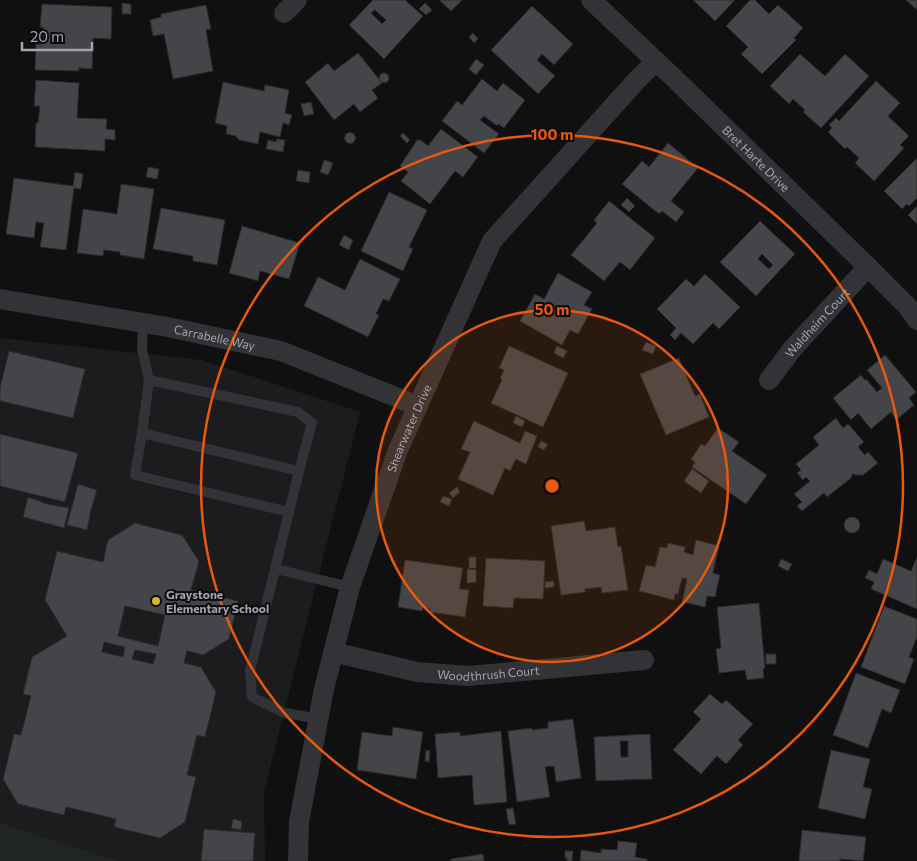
<svg xmlns="http://www.w3.org/2000/svg" width="917" height="861" font-family="Commissioner,sans-serif">
  <rect width="100%" height="100%" fill="#101011"/>
  <path fill="#1c1c1e" d="M0,338L202,360L360,412L264,791L265,861H0Z"/>
  <path fill="#1f2520" d="M0,823L117,861H0Z"/>
  <g fill="#444549" stroke="#2a2a2c" fill-rule="evenodd">
    <path d="M373,0H405L423,16L384,59L349,25ZM375,10L386,20L382,24L371,13Z"/>
    <path d="M439,0H462L451,11Z"/>
    <path d="M693,0H735L715,21Z"/>
    <path d="M750,0H755L769,14L778,5L803,28L794,38L796,40L762,74L741,54L748,47L726,26Z"/>
    <path d="M906,0H917V10Z"/>
    <path d="M122,3L131,4V14H122Z"/>
    <path d="M425,3L432,10L426,15L419,9Z"/>
    <path d="M42,4L112,7L111,39L93,38L92,69L79,68V71L35,70L36,44H43V27H40Z"/>
    <path d="M206,5L211,29L206,30L213,71L173,79L164,34L153,36L150,20L161,17V14Z"/>
    <path d="M532,6L573,44L554,65L542,54L537,60L555,76L538,94L491,50Z"/>
    <path d="M473,33L478,39L474,43L469,37Z"/>
    <path d="M358,53L382,83L372,90L378,98L360,112L354,104L334,120L305,82L328,63L334,71Z"/>
    <path d="M800,54L825,76L845,54L869,76L821,128L803,112L805,110L793,99L789,104L770,86Z"/>
    <path d="M476,59L484,65L476,75L469,69Z"/>
    <circle cx="384" cy="78" r="5"/>
    <path d="M482,79L497,91L503,83L525,100L504,128L498,124L497,126L484,116L480,120L499,134L484,153L442,121L457,101L462,105Z"/>
    <path d="M36,80L79,83L77,118L107,119L106,129L115,130V140L105,139V151L35,147L36,123H38L40,106H34Z"/>
    <path d="M876,81L900,103L888,116L909,136L900,145L904,148L874,181L855,163L859,158L847,147L845,149L828,132L832,128L829,125L836,118L839,121Z"/>
    <path d="M223,82L264,91L265,85L289,90L285,113L292,115L289,125L283,123L280,137L260,132L258,144L239,140L236,136L226,134L227,126L215,123Z"/>
    <path d="M311,102L314,114L304,116L301,104Z"/>
    <path d="M441,129L478,157L463,177L455,171L430,204L401,181L408,172L400,166L417,140H421L428,146Z"/>
    <circle cx="350" cy="138" r="5.5"/>
    <path d="M403,133L410,140L407,143L400,136Z"/>
    <path d="M277,139L285,140L283,152L266,149L268,140L276,142Z"/>
    <path d="M668,143L698,168L671,201L684,212L676,222L662,211L659,214L622,184L642,161L649,167Z"/>
    <path d="M917,158V198L909,206L907,204L902,209L884,191Z"/>
    <path d="M324,160L333,163L328,175L320,172Z"/>
    <path d="M148,167L159,169L157,179L146,177Z"/>
    <path d="M298,170L310,172L309,183L296,181Z"/>
    <path d="M75,172L83,174L81,189L74,188L66,250L40,247L44,223L36,222L34,238L6,234L14,178L73,186Z"/>
    <path d="M121,184L154,189L144,259L120,255V252L104,250L103,256L77,253L83,209L117,214Z"/>
    <path d="M389,192L427,210L409,247L413,249L403,271L361,251Z"/>
    <path d="M627,198L635,206L629,212L621,205Z"/>
    <path d="M609,201L655,238L630,270L620,262L604,281L571,255L597,223L594,220Z"/>
    <path d="M917,206V224L908,215Z"/>
    <path d="M161,208L225,220L217,265L193,261V256L153,249Z"/>
    <path d="M760,221L795,254L756,296L720,262ZM762,254L773,265L769,269L758,259Z"/>
    <path d="M242,226L300,243L289,279L260,271L258,281L229,273Z"/>
    <path d="M344,235L353,240L349,250L339,245Z"/>
    <path d="M360,259L400,279L389,301L383,299L376,314L379,315L368,337L304,306L318,277L345,290Z"/>
    <path d="M558,273L592,292L584,305L592,309L578,334L570,330L562,345L520,321L535,294L544,299Z"/>
    <path d="M705,274L740,307L719,329L713,323L693,344L681,333L675,340L670,335L676,328L657,309L686,279L694,286Z"/>
    <path d="M646,342L656,346L653,354L642,350Z"/>
    <path d="M509,346L568,373L543,427L491,403L502,380L500,378L504,370L499,368Z"/>
    <path d="M557,346L567,351L563,358L554,353Z"/>
    <path d="M9,351L85,369L73,418L0,401V387Z"/>
    <path d="M885,355L916,392L909,398L914,405L896,420L891,412L871,429L858,413L851,420L833,398L861,375L865,380L866,379L877,392L882,388L867,370Z"/>
    <path d="M679,358L695,396L700,394L709,417L666,435L640,374Z"/>
    <path d="M516,416L525,421L522,427L513,423Z"/>
    <path d="M836,418L843,428L848,424L864,442L858,447L865,455L868,452L878,463L863,475H855L853,473L851,478L827,497L824,493L802,511L797,506L802,502L794,494L810,481L806,477L803,480L797,473L801,470L796,464L819,445L813,437Z"/>
    <path d="M474,421L520,443L525,431L537,436L526,464L516,459L510,471L505,468L493,495L458,479L470,452L461,449Z"/>
    <path d="M718,428L739,442L732,451L767,475L746,504L692,467L695,462L691,459L696,452L701,444L705,446Z"/>
    <path d="M0,434L78,453L65,502L0,486Z"/>
    <path d="M541,441L548,444L544,450L538,447Z"/>
    <path d="M692,469L709,481L701,493L684,481Z"/>
    <path d="M78,484L97,490L91,510L87,530L67,525Z"/>
    <path d="M457,487L460,492L453,498L449,493Z"/>
    <path d="M443,496L452,499L449,506L440,502Z"/>
    <path d="M28,497L47,504L69,508L64,528L23,517Z"/>
    <circle cx="852" cy="525" r="8"/>
    <path d="M584,521L586,531L615,527L618,547L621,546L628,590L602,593L601,587L585,589V592L561,595L551,526Z"/>
    <path d="M135,523L182,535L199,561L191,590L238,601L229,639L203,655L187,651L184,663L201,667L216,692L205,737L197,735L187,775L196,777L185,822L160,838L114,827L116,819L66,807L64,815L18,804L3,779L14,734L21,735L31,696L23,694L32,657L67,636L45,600L57,551L103,562L108,540ZM125,606L165,615L158,646L118,636ZM104,642L125,647L123,657L102,652ZM135,650L156,654L153,664L132,659Z"/>
    <path d="M696,540L719,546L713,573L720,575L715,597L707,596L705,607L682,602L687,579L682,578L678,594H675L674,600L639,591L646,565L655,567L660,547L667,548L668,543L685,547L684,552L693,555Z"/>
    <rect x="469" y="557" width="7" height="11"/>
    <path d="M917,557V609L871,589L874,582L865,578L869,570L877,574L883,559L911,571Z"/>
    <path d="M486,558L545,561L543,599L514,598L513,608L483,606Z"/>
    <path d="M781,559L792,564L788,571L778,566Z"/>
    <path d="M405,560L463,568L459,589L469,590L465,617L430,612V609L423,608L422,611L398,607Z"/>
    <path d="M467,569L476,570V582L467,583Z"/>
    <path d="M554,581V587L545,588V582Z"/>
    <path d="M759,603L765,668L763,669L764,678L747,680L745,670L719,673L716,649L721,648L717,607Z"/>
    <path d="M884,606L917,619V637L909,657L914,659L905,684L861,667Z"/>
    <rect x="766" y="654" width="10" height="10"/>
    <path d="M856,673L900,690L891,713L882,709L868,748L833,735Z"/>
    <path d="M710,694L722,704L726,700L753,724L738,740L743,745L726,764L717,756L701,774L673,750L701,719L693,712Z"/>
    <path d="M573,719L581,778L556,782L554,766L545,767L550,797L517,802L508,731L532,728V730L548,728V722Z"/>
    <path d="M393,727L423,732L416,779L357,770L362,732L392,736Z"/>
    <path d="M501,731L507,802L474,805L472,775L438,778L435,734L460,732V736Z"/>
    <path d="M650,734L652,779L596,781L594,737ZM620,741H628V757H621Z"/>
    <path d="M426,750L430,751L429,762L425,761Z"/>
    <path d="M831,750L870,759L863,787L872,789L865,819L818,808Z"/>
    <path d="M513,808L516,824L509,825L506,809Z"/>
    <path d="M233,819L242,821L241,830L231,828Z"/>
    <path d="M204,829L255,833L253,861H201Z"/>
    <path d="M802,830L866,837L863,861L840,859V861H799Z"/>
    <path d="M618,841L637,843L635,857L647,859V861H580L581,850L601,853V849L617,850Z"/>
    <path d="M565,851H573L572,861H567V858H565Z"/>
    <path d="M483,854L484,861H451V859Z"/>
  </g>
  <g fill="none" stroke-linecap="round" stroke-linejoin="round">
    <g stroke="#333337" stroke-width="10">
      <path d="M143,323L142,349L149,380L298,412L312,423L299,471L142,433L135,475L289,512L250,671L252,697L285,713L319,719"/>
      <path d="M142,433L149,380"/>
      <path d="M289,512L299,471"/>
      <path d="M276,569L350,587"/>
    </g>
    <g stroke="#333337" stroke-width="20">
      <path id="s1" d="M591,0L676,80L868,267L908,307L917,320"/>
      <path d="M284,13L297,0"/>
      <path id="s2" d="M0,299L168,327L281,351L418,406"/>
      <path id="s3" d="M769,380L793,348L868,267"/>
      <path id="s4" d="M333,652L417,672L468,676L644,660"/>
      <path id="s5" d="M298,861L299,822L324,689L350,587L398,450L492,241L636,81L656,61"/>
    </g>
  </g>
  <circle cx="552" cy="486" r="176" fill="#e8590c" fill-opacity=".12"/>
  <g fill="none" stroke="#e8590c" stroke-width="2.5">
    <circle cx="552" cy="486" r="176"/>
    <circle cx="552" cy="486" r="351"/>
  </g>
  <circle fill="#dbb23e" stroke="#0b0b0c" stroke-width="2" cx="156" cy="601" r="5"/>
  <g text-anchor="middle" dominant-baseline="central" stroke-width="4" stroke-linejoin="round" paint-order="stroke">
    <g font-size="12" fill="#a2a5b0" stroke="#0b0b0c">
      <text stroke="none"><textPath href="#s1" startOffset="229">Bret Harte Drive</textPath></text>
      <text stroke="none"><textPath href="#s3" startOffset="75">Waldheim Court</textPath></text>
      <text stroke="none"><textPath href="#s2" startOffset="218">Carrabelle Way</textPath></text>
      <text stroke="none"><textPath href="#s5" startOffset="449">Shearwater Drive</textPath></text>
      <text stroke="none"><textPath href="#s4" startOffset="158">Woodthrush Court</textPath></text>
    </g>
    <g font-size="12" font-weight="bold" fill="#a2a5b0" stroke="#0b0b0c" text-anchor="start">
      <text x="166" y="594">Graystone<tspan x="166" dy="14">Elementary School</tspan></text>
    </g>
  </g>
  <circle cx="552" cy="486" r="8" fill="#e8590c" stroke="#0b0b0c" stroke-width="2.5"/>
  <g font-size="15" text-anchor="middle" font-weight="bold" fill="#e8590c" stroke="#0b0b0c" stroke-width="4" stroke-linejoin="round" paint-order="stroke">
    <text x="552" y="140">100 m</text>
    <text x="552" y="315">50 m</text>
  </g>
  <path d="M22 42v8h70v-8" fill="none" stroke="#a2a5b0" stroke-width="2.5"/>
  <text x="30" y="42" font-size="15" fill="#a2a5b0" stroke="#0b0b0c" stroke-width="4" paint-order="stroke">20 m</text>
</svg>
